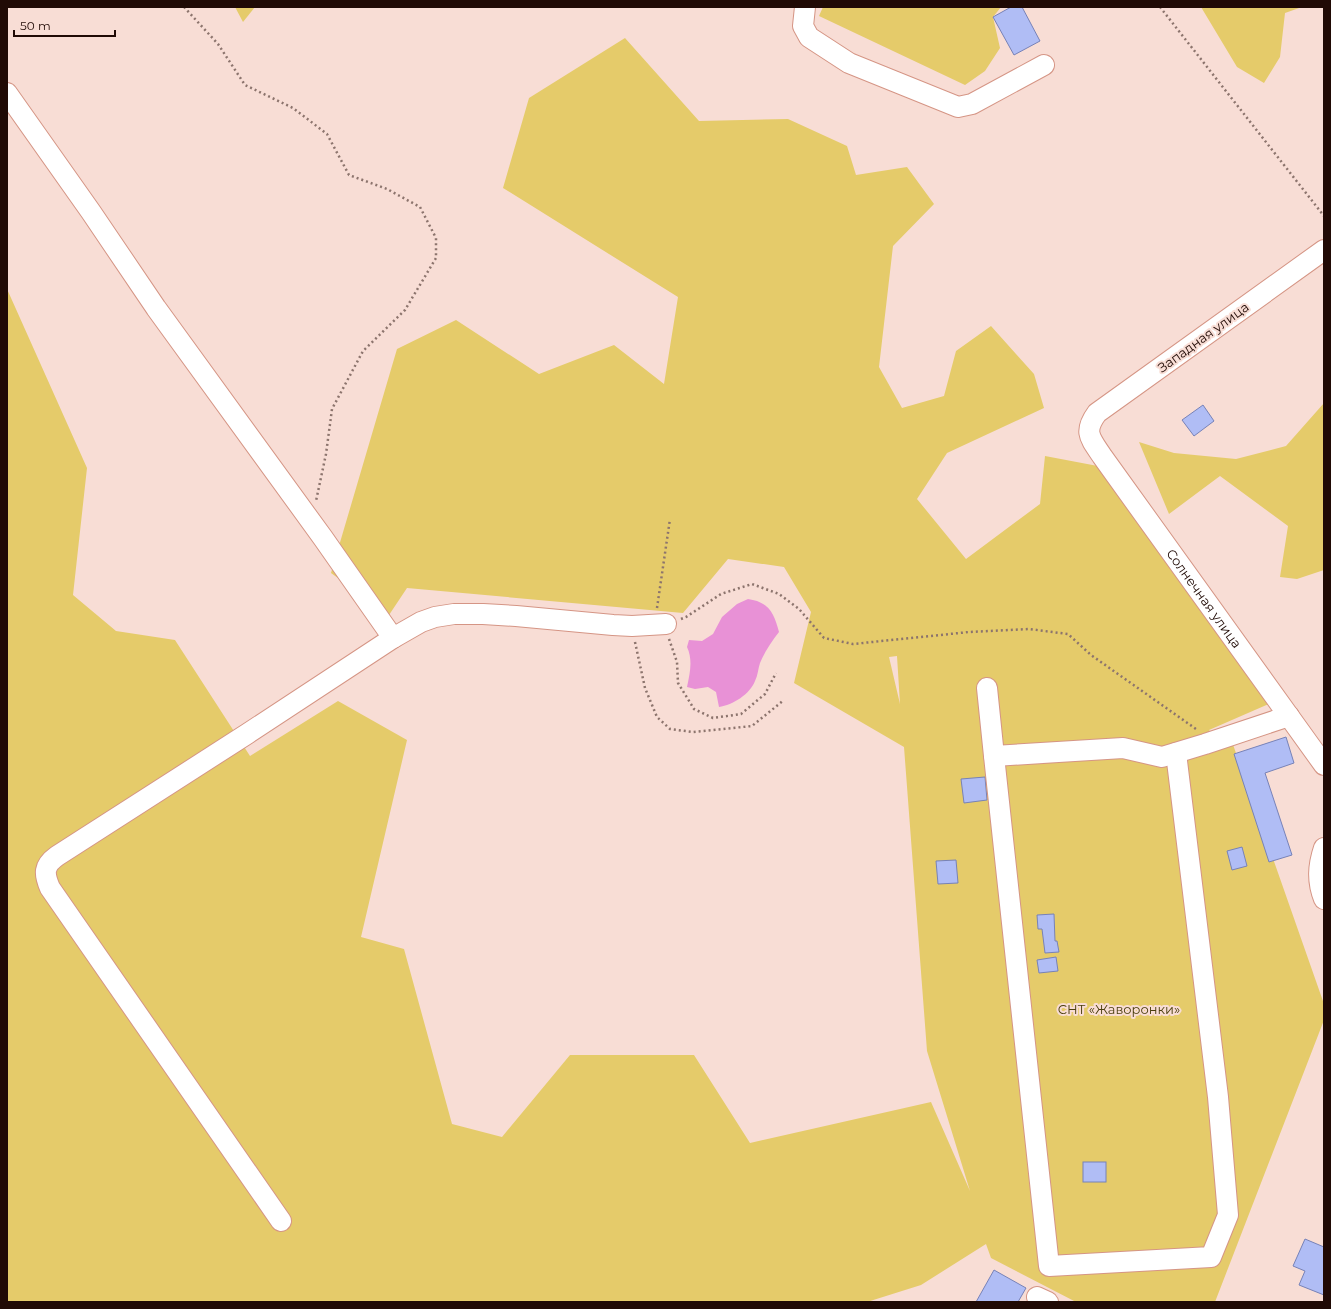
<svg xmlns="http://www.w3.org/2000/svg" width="1331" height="1309" font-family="Montserrat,sans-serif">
  <rect width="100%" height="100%" fill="#f8ddd5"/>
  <g fill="#e5cb6a" fill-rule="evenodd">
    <path d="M235,7H255L243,22Z"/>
    <path d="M823,7H926L927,8L930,7H1001L993,17L1000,48L985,71L965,85L819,16Z"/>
    <path d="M1201,7H1302L1285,13L1280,57L1264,83L1237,67Z"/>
    <path d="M625,38L699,121L788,119L847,146L856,175L907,167L934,204L893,246L879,367L902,408L944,396L956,351L991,326L1034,374L1044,408L947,453L917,499L966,559L1040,504L1045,456L1103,467L1271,703L1209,730L1217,738L1230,736L1324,1004V1020L1215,1302H1076L991,1258L986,1244L921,1285L867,1302H7V289L87,468L73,595L116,631L175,640L250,756L338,701L407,740L361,937L404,949L452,1124L502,1137L570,1055H694L750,1143L931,1102L970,1191L927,1051L904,747L794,683L811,612L784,567L728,559L683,613L407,588L389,615L331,573L397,349L456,320L539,374L614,345L664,384L678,297L503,188L529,98ZM897,656L900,704L889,657Z"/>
    <path d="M1324,403V570L1297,579L1280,577L1288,526L1220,476L1169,514L1139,442L1174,453L1236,459L1286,446Z"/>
  </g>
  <path fill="#e891d6" d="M748,599C769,602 774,613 779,632C772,641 765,651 760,663C758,669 758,675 755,681C750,694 733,705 719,707L716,692L708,687L695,689L687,687C690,673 693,660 687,647L689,640L702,641L713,634L722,617L737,604Z"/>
  <g fill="#b0bdf5" stroke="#7782b7">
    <path d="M1011,7H1022L1040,41L1014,55L993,17Z"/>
    <path d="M1203,405L1214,421L1194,436L1182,420Z"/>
    <path d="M1286,737L1294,763L1265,773L1292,855L1269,862L1234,754Z"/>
    <path d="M985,777L987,800L964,803L961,779Z"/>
    <path d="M1242,847L1247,866L1232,870L1227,851Z"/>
    <path d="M956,860L958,883L938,884L936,861Z"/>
    <path d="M1054,914L1055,941H1057L1059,952L1045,953L1042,929H1038L1037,915Z"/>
    <path d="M1056,957L1058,971L1039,973L1037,960Z"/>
    <rect x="1083" y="1162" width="23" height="20"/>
    <path d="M1305,1239L1324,1247V1295L1299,1285L1305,1271L1293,1266Z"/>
    <path d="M994,1270L1026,1288L1018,1302H976Z"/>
  </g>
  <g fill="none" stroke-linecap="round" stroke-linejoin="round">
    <g stroke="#d59585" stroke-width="22">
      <g id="minor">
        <path d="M805,7L803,26L809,37L849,63L958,107L972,104L1044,65"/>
        <path d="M7,93L91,212L156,308L323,538L393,638"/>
        <path id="s1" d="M1324,250L1097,413C1083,432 1090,438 1102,456L1324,765"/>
        <path d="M987,688L994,756L1123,748L1162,757L1205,744L1289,716"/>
        <path d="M994,756L1049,1266L1211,1257L1228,1215L1218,1097L1176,753"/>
        <path d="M1324,848C1318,866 1317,881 1324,899"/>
        <path d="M281,1221L50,888C44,874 43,866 57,856L247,734L393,638L421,622L435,617L454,614H483L516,616L613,625L632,626L666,624"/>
        <path d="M1037,1297L1048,1302"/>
      </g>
    </g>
    <g stroke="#8c746d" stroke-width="2.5" stroke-dasharray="2 3" stroke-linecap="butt">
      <path d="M184,7L218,44L245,85L293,108L327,134L349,175L387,189L420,207L436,238V258L405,310L363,351L332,409L326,454L316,501"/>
      <path d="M1160,7L1324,216"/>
      <path d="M657,608L670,519"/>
      <path d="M681,619L686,617L721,594L752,584L779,594L799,609L824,638L853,644L969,632L1029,629L1068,634L1091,655L1196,729"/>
      <path d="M669,639L677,662L678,683L694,709L713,718L741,714L765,694L776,673"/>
      <path d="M635,642L645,688L657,717L670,729L693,732L752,726L784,700"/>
    </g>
    <use href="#minor" stroke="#fff" stroke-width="20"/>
  </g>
  <g text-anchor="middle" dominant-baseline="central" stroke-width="4" stroke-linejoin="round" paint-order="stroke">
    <g font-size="13" fill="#200a05" stroke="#f8ddd5">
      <text transform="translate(1203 337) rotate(-36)">Западная улица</text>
      <text stroke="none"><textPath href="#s1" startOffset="503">Солнечная улица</textPath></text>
    </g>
    <g font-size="13" fill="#4a3e0e" stroke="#f8ddd5">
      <text x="1119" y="1009">СНТ «Жаворонки»</text>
    </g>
  </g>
  <rect width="1331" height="1309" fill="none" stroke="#200a05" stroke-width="16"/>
  <path d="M14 30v6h101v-6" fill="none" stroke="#200a05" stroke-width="2"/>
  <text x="20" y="30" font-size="12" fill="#200a05" stroke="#f8ddd5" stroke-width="3" paint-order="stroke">50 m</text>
</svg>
